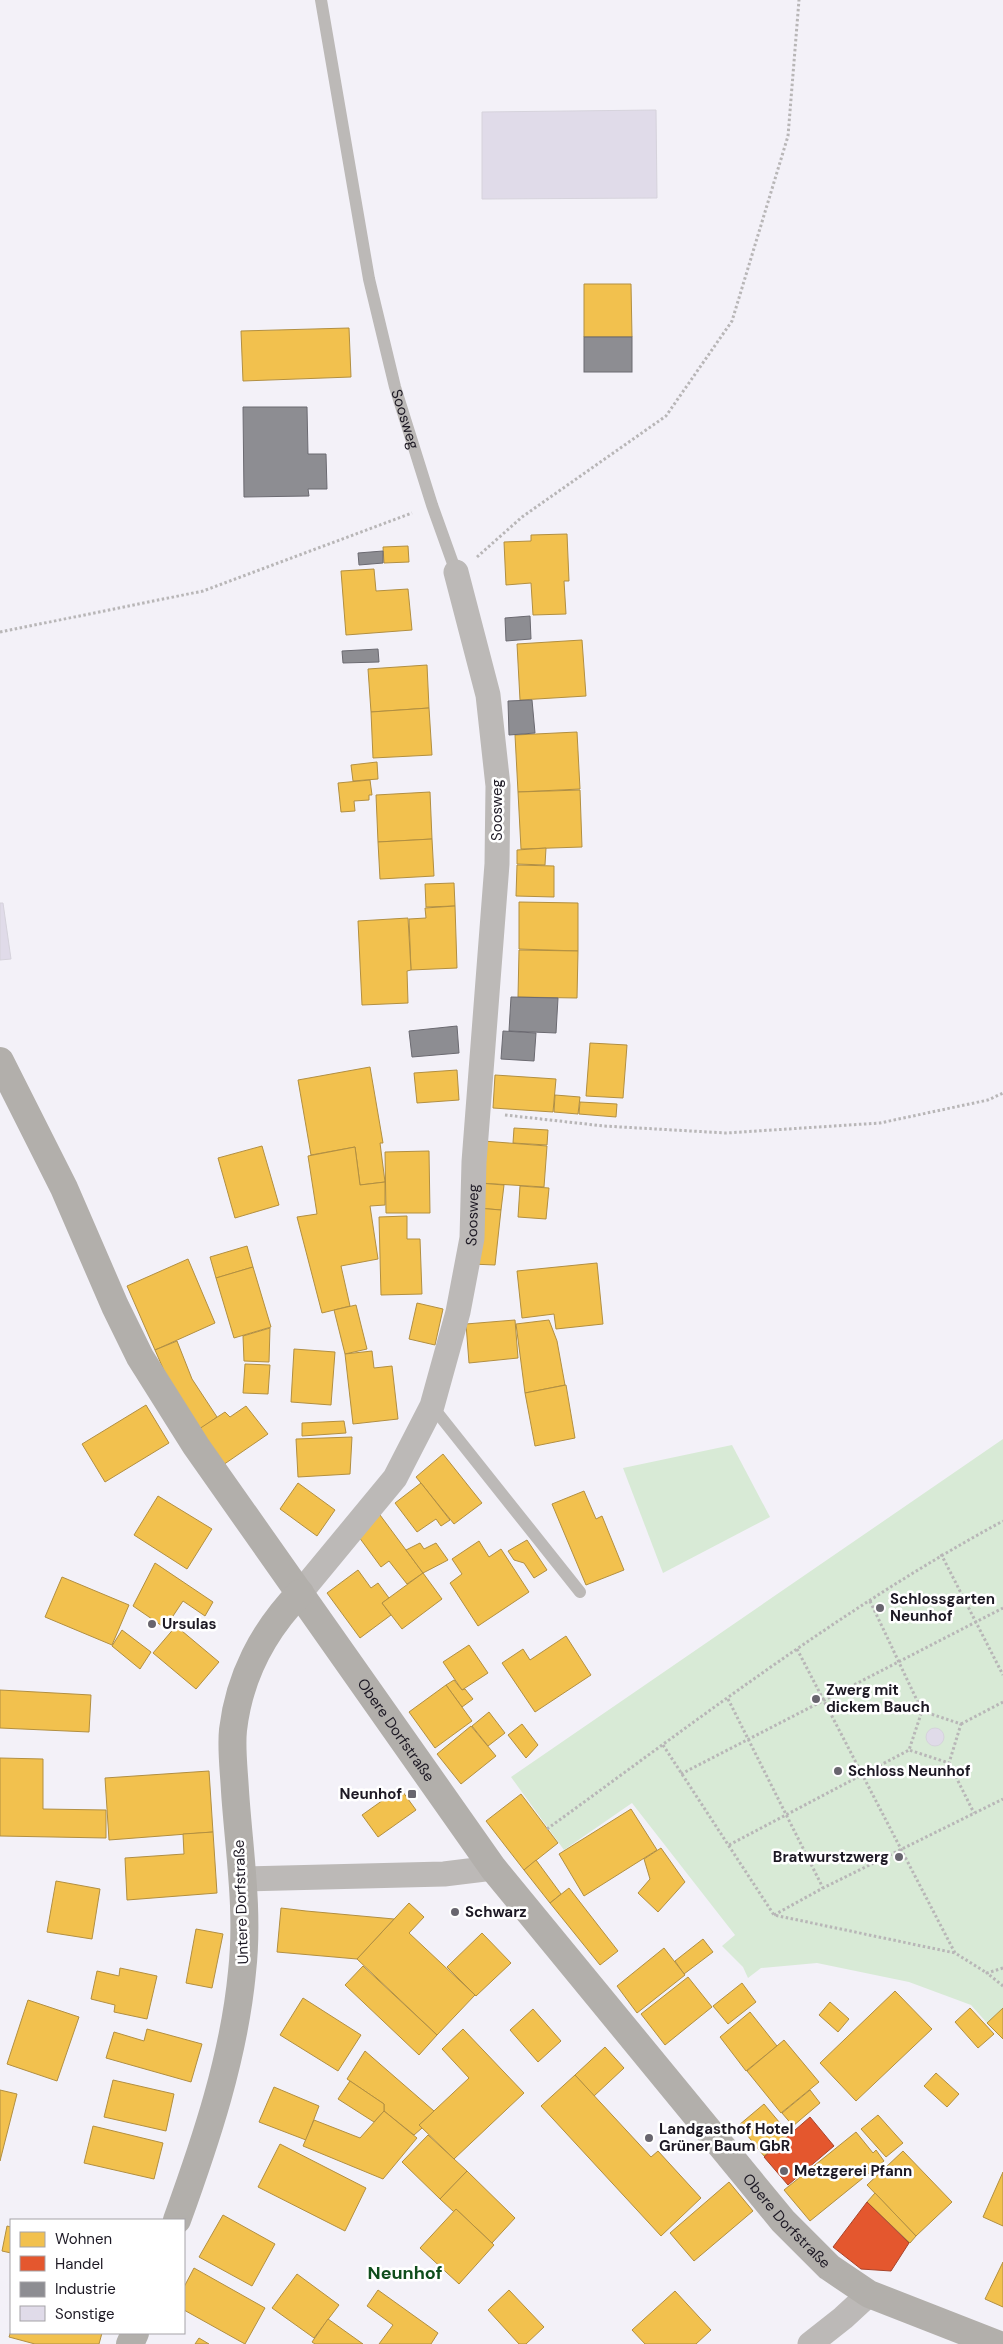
<svg xmlns="http://www.w3.org/2000/svg" width="1003" height="2344" font-family="'DM Sans',sans-serif">
  <rect width="100%" height="100%" fill="#f3f1f8"/>
  <g fill="#d8ead6">
    <path d="M1003,1439V2008L987,2023L971,2005L909,1982L817,1963L761,1968L748,1978L743,1967L722,1946L735,1935L632,1803L564,1850L511,1777Z"/>
    <path d="M732,1445L770,1517L663,1573L623,1468Z"/>
  </g>
  <g fill="#f2c14e" stroke="#b28f41">
    <path d="M584,284H631L632,337H584Z"/>
    <path d="M349,328L351,377L243,381L241,331Z"/>
    <path d="M567,534L569,581H564L566,614L533,615L531,583L506,585L504,542L531,541V535Z"/>
    <path d="M408,546L409,562L384,563L383,547Z"/>
    <path d="M374,569L376,591L408,589L412,630L346,635L341,571Z"/>
    <path d="M582,640L586,696L520,700L517,644Z"/>
    <path d="M427,665L429,708L371,712L368,669Z"/>
    <path d="M429,708L432,755L373,758L371,712Z"/>
    <path d="M577,732L580,789L518,792L515,735Z"/>
    <path d="M377,762L378,779L353,781L351,765Z"/>
    <path d="M370,780L372,795H369V800L354,801L355,811L341,812L338,783Z"/>
    <path d="M580,790L582,847L521,849L518,792Z"/>
    <path d="M430,792L432,839L378,842L376,795Z"/>
    <path d="M432,839L434,876L380,879L378,842Z"/>
    <path d="M546,848L545,865L517,864V850Z"/>
    <path d="M517,865L554,866V897L516,896Z"/>
    <path d="M454,883L455,906L426,907L425,884Z"/>
    <path d="M519,902L578,903V951L519,949Z"/>
    <path d="M455,906L457,968L411,970L409,919L426,918L425,908Z"/>
    <path d="M408,918L411,970L407,971L408,1003L362,1005L358,921Z"/>
    <path d="M519,950L578,951L577,998L518,997Z"/>
    <path d="M590,1043L627,1045L623,1098L586,1096Z"/>
    <path d="M370,1067L383,1143H380L385,1182L360,1185L355,1147L311,1155L298,1080Z"/>
    <path d="M457,1070L459,1100L417,1103L414,1073Z"/>
    <path d="M495,1075L556,1079L553,1112L493,1108Z"/>
    <path d="M555,1095L580,1097L578,1114L554,1112Z"/>
    <path d="M580,1102L617,1104L616,1117L579,1114Z"/>
    <path d="M514,1128L548,1130L547,1145L513,1143Z"/>
    <path d="M483,1141L547,1146L544,1187L479,1183Z"/>
    <path d="M262,1146L279,1205L235,1218L218,1158Z"/>
    <path d="M355,1147L360,1185L385,1182V1205L370,1206L378,1259L341,1266L350,1306L322,1313L297,1217L317,1214L308,1156Z"/>
    <path d="M429,1151L430,1213H386L385,1152Z"/>
    <path d="M479,1183L504,1185L501,1210L477,1208Z"/>
    <path d="M520,1186L549,1188L546,1219L518,1217Z"/>
    <path d="M477,1208L501,1210L495,1265L471,1264Z"/>
    <path d="M407,1216V1239H420L422,1294L381,1295L379,1217Z"/>
    <path d="M247,1246L253,1267L216,1278L210,1257Z"/>
    <path d="M188,1259L215,1323L155,1350L127,1286Z"/>
    <path d="M597,1263L603,1324L556,1329L554,1314L522,1318L517,1271Z"/>
    <path d="M253,1267L271,1327L234,1338L216,1278Z"/>
    <path d="M417,1303L443,1309L435,1345L409,1339Z"/>
    <path d="M356,1305L367,1349L345,1354L334,1310Z"/>
    <path d="M515,1320L518,1358L469,1363L466,1324Z"/>
    <path d="M549,1320L557,1341L565,1385L525,1393L516,1324Z"/>
    <path d="M270,1328L269,1362L244,1361L243,1336Z"/>
    <path d="M177,1341L192,1379L217,1417L199,1430L172,1389L155,1350Z"/>
    <path d="M294,1349L335,1352L331,1405L291,1402Z"/>
    <path d="M372,1351L374,1368L392,1366L398,1419L353,1424L345,1354Z"/>
    <path d="M245,1364L270,1365L268,1394L243,1393Z"/>
    <path d="M566,1385L575,1438L535,1446L525,1393Z"/>
    <path d="M146,1405L169,1443L105,1482L82,1444Z"/>
    <path d="M246,1406L268,1434L223,1465L199,1429L225,1412L230,1417Z"/>
    <path d="M344,1421L346,1433L302,1436V1423Z"/>
    <path d="M352,1437L350,1474L298,1477L296,1439Z"/>
    <path d="M443,1454L482,1503L454,1524L416,1477Z"/>
    <path d="M298,1483L335,1510L317,1536L280,1509Z"/>
    <path d="M421,1483L450,1520L441,1526L436,1519L417,1532L395,1503Z"/>
    <path d="M584,1491L596,1519L602,1516L624,1570L586,1585L552,1504Z"/>
    <path d="M158,1496L212,1529L187,1569L134,1535Z"/>
    <path d="M380,1515L423,1573L407,1584L389,1561L381,1567L356,1533Z"/>
    <path d="M527,1540L547,1570L534,1578L524,1563L514,1560L508,1551Z"/>
    <path d="M479,1541L489,1557L501,1549L529,1592L478,1626L450,1583L462,1574L452,1559Z"/>
    <path d="M420,1543L424,1549L436,1543L448,1560L423,1573L406,1550Z"/>
    <path d="M155,1563L213,1602L205,1616L183,1601L165,1628L133,1606Z"/>
    <path d="M358,1570L371,1588L378,1583L389,1598L382,1603L391,1615L360,1638L327,1593Z"/>
    <path d="M423,1573L442,1599L402,1629L382,1603Z"/>
    <path d="M62,1577L129,1605L112,1645L45,1617Z"/>
    <path d="M176,1626L219,1662L196,1689L153,1653Z"/>
    <path d="M122,1630L151,1652L140,1669L112,1646Z"/>
    <path d="M566,1636L591,1675L535,1712L502,1663L523,1649L530,1660Z"/>
    <path d="M469,1645L488,1673L462,1690L443,1662Z"/>
    <path d="M454,1680L462,1690L465,1689L473,1699L462,1707L446,1685Z"/>
    <path d="M446,1685L472,1721L435,1748L409,1712Z"/>
    <path d="M0,1690L91,1695L89,1732L0,1728Z"/>
    <path d="M489,1712L505,1733L488,1746L472,1726Z"/>
    <path d="M522,1724L538,1745L526,1758L508,1735Z"/>
    <path d="M471,1726L496,1756L461,1784L437,1754Z"/>
    <path d="M0,1758L43,1759V1809L106,1810V1838L0,1836Z"/>
    <path d="M209,1771L213,1832L109,1840L105,1778Z"/>
    <path d="M400,1788L416,1810L378,1837L362,1815Z"/>
    <path d="M521,1794L558,1843L524,1870L486,1821Z"/>
    <path d="M631,1809L657,1850L584,1896L559,1854Z"/>
    <path d="M213,1832L217,1893L127,1900L125,1858L184,1854L183,1834Z"/>
    <path d="M661,1848L685,1882L658,1912L638,1893L650,1879L644,1859Z"/>
    <path d="M536,1860L561,1894L550,1903L524,1870Z"/>
    <path d="M56,1881L100,1889L92,1939L47,1932Z"/>
    <path d="M569,1888L618,1951L600,1965L550,1903Z"/>
    <path d="M409,1903L424,1917L409,1933L475,1995L437,2035L357,1959Z"/>
    <path d="M281,1908L306,1911L394,1919L357,1959L277,1952Z"/>
    <path d="M196,1929L223,1934L212,1988L186,1983Z"/>
    <path d="M482,1933L511,1963L476,1996L447,1967Z"/>
    <path d="M703,1939L713,1952L684,1974L675,1961Z"/>
    <path d="M664,1948L685,1975L637,2013L617,1986Z"/>
    <path d="M363,1966L437,2035L419,2055L345,1985Z"/>
    <path d="M120,1968L157,1976L147,2019L114,2012L115,2005L91,1999L97,1971L119,1976Z"/>
    <path d="M688,1977L712,2007L665,2045L641,2014Z"/>
    <path d="M742,1983L756,2002L728,2024L713,2006Z"/>
    <path d="M895,1991L932,2029L856,2101L820,2063Z"/>
    <path d="M303,1998L361,2035L338,2071L280,2035Z"/>
    <path d="M28,2000L79,2017L57,2081L7,2064Z"/>
    <path d="M830,2002L849,2019L838,2032L819,2015Z"/>
    <path d="M970,2008L994,2034L978,2048L955,2022Z"/>
    <path d="M1003,2008V2039L987,2023Z"/>
    <path d="M533,2009L561,2041L538,2062L510,2030Z"/>
    <path d="M750,2012L777,2046L746,2071L720,2037Z"/>
    <path d="M147,2029L202,2044L191,2082L106,2058L114,2032L144,2041Z"/>
    <path d="M463,2029L524,2093L454,2159L419,2125L469,2078L442,2049Z"/>
    <path d="M784,2040L819,2082L781,2113L747,2071Z"/>
    <path d="M605,2047L624,2068L594,2096L575,2075Z"/>
    <path d="M365,2051L434,2111L419,2125L422,2128L414,2135L384,2111V2104L347,2079Z"/>
    <path d="M936,2073L959,2094L947,2107L924,2086Z"/>
    <path d="M575,2075L651,2157L658,2151L701,2198L661,2236L541,2106Z"/>
    <path d="M113,2080L174,2094L166,2131L104,2117Z"/>
    <path d="M350,2081L384,2104V2111L374,2122L338,2099Z"/>
    <path d="M274,2087L319,2106L306,2140L259,2122Z"/>
    <path d="M0,2090L17,2094L0,2161Z"/>
    <path d="M810,2090L820,2103L793,2126L782,2113Z"/>
    <path d="M764,2104L790,2135L764,2156L739,2125Z"/>
    <path d="M384,2111L417,2138L383,2179L303,2146L314,2120L360,2138Z"/>
    <path d="M878,2115L903,2143L886,2157L861,2129Z"/>
    <path d="M93,2126L163,2143L154,2179L84,2163Z"/>
    <path d="M856,2132L873,2153L876,2150L884,2161L810,2221L784,2190Z"/>
    <path d="M428,2135L467,2171L440,2199L402,2162Z"/>
    <path d="M280,2144L366,2188L345,2231L258,2187Z"/>
    <path d="M903,2151L952,2202L916,2236L867,2185Z"/>
    <path d="M467,2171L515,2218L492,2243L456,2209L454,2212L440,2199Z"/>
    <path d="M1003,2172V2226L983,2217Z"/>
    <path d="M729,2182L753,2211L694,2261L670,2233Z"/>
    <path d="M875,2193L916,2236L910,2243L867,2202Z"/>
    <path d="M456,2209L494,2245L459,2284L420,2248Z"/>
    <path d="M223,2215L275,2244L252,2286L199,2257Z"/>
    <path d="M7,2226L11,2227V2253L2,2251Z"/>
    <path d="M1003,2262V2307L985,2299Z"/>
    <path d="M194,2268L265,2308L245,2344L184,2310V2287Z"/>
    <path d="M297,2274L339,2305L314,2338L272,2308Z"/>
    <path d="M378,2290L438,2333L431,2344H379L393,2325L367,2306Z"/>
    <path d="M509,2290L544,2327L526,2344H519L488,2310Z"/>
    <path d="M675,2291L711,2330L696,2344H645L632,2330Z"/>
    <path d="M328,2319L363,2344H315L312,2342Z"/>
    <path d="M11,2331V2333H102L99,2344H35L9,2337Z"/>
    <path d="M199,2338L209,2344H195Z"/>
  </g>
  <g fill="#e4572e" stroke="#a8442b">
    <path d="M810,2117L834,2146L788,2185L764,2157Z"/>
    <path d="M867,2202L909,2243L891,2271L861,2269L833,2247Z"/>
  </g>
  <g fill="#8d8d92" stroke="#6b6a71">
    <rect x="584" y="337" width="48" height="35"/>
    <path d="M243,407H307L308,454H326L327,489H308L309,496L244,497Z"/>
    <path d="M383,551V563L359,565L358,553Z"/>
    <path d="M530,616L531,639L506,641L505,618Z"/>
    <path d="M378,649L379,662L343,663L342,651Z"/>
    <path d="M532,700L535,733L509,735L508,701Z"/>
    <path d="M511,997L558,998L556,1033L509,1031Z"/>
    <path d="M457,1026L459,1053L412,1057L409,1031Z"/>
    <path d="M503,1031L536,1033L534,1061L501,1059Z"/>
  </g>
  <g fill="#e0dbe9" stroke="#d6d3dc">
    <path d="M656,110L657,198L482,199V112Z"/>
    <path d="M0,903H3L11,959L0,960Z"/>
    <circle cx="935" cy="1737" r="9"/>
  </g>
  <g fill="none" stroke-linecap="round" stroke-linejoin="round">
    <g stroke="#b8b6b7" stroke-width="3" stroke-dasharray="2.5 2.5" stroke-linecap="butt">
      <path d="M477,557L522,517L666,416L732,321L788,136L799,0"/>
      <path d="M0,632L203,591L412,513"/>
      <path d="M505,1115L604,1126L726,1133L880,1123L988,1100L1003,1093"/>
      <path d="M941,1554L1003,1675"/>
      <path d="M870,1601L922,1711"/>
      <path d="M797,1649L955,1953L987,1973"/>
      <path d="M728,1699L823,1888"/>
      <path d="M961,1724L1003,1702"/>
      <path d="M663,1745L774,1915L955,1953"/>
      <path d="M949,1763L974,1813"/>
      <path d="M681,1774L1003,1608"/>
      <path d="M547,1829C695,1722 842,1608 1003,1521"/>
      <path d="M729,1845L909,1750L922,1711L961,1724L949,1763L909,1750"/>
      <path d="M774,1915L823,1888L1003,1799"/>
      <path d="M1003,1968L987,1973L1003,1986"/>
    </g>
    <g stroke="#bcb9b7" stroke-width="12">
      <path id="s1" d="M321,0L369,279L395,387L432,505L456,572"/>
      <path d="M432,1406L580,1592"/>
    </g>
    <g stroke="#bcb9b7" stroke-width="25">
      <path id="s2" d="M300,1593L395,1478L432,1406L458,1312L472,1238L474,1162L497,864L498,786L488,695L456,572"/>
      <path d="M243,1879L444,1874L493,1868"/>
      <path d="M810,2344L843,2318L869,2294"/>
    </g>
    <g stroke="#b2afab" stroke-width="28">
      <path id="s3" d="M0,1061L64,1188L115,1306L140,1357L196,1446L493,1868L783,2221L829,2267L869,2294L997,2344"/>
      <path d="M177,2220C206,2140 234,2057 242,1972C249,1911 239,1851 235,1791C234,1771 231,1749 233,1730C239,1678 263,1631 300,1593"/>
      <path d="M130,2344L135,2333"/>
    </g>
  </g>
  <g fill="#68656e" stroke="#fff" stroke-width="2">
    <circle cx="880" cy="1608" r="5"/>
    <circle cx="152" cy="1624" r="5"/>
    <circle cx="816" cy="1699" r="5"/>
    <circle cx="838" cy="1771" r="5"/>
    <rect x="407" y="1789" width="10" height="10" rx="2.5"/>
    <circle cx="899" cy="1857" r="5"/>
    <circle cx="455" cy="1912" r="5"/>
    <circle cx="649" cy="2138" r="5"/>
    <circle cx="784" cy="2171" r="5"/>
  </g>
  <g text-anchor="middle" dominant-baseline="central" stroke-width="5" stroke-linejoin="round" paint-order="stroke">
    <g font-size="15" fill="#1d1924" stroke="#fff">
      <text stroke="none"><textPath href="#s1" startOffset="428">Soosweg</textPath></text>
      <text transform="translate(497 810) rotate(-90)">Soosweg</text>
      <text stroke="none"><textPath href="#s2" startOffset="426">Soosweg</textPath></text>
      <text stroke="none"><textPath href="#s3" startOffset="780">Obere Dorfstraße</textPath></text>
      <text transform="translate(241 1902) rotate(-92)">Untere Dorfstraße</text>
      <text stroke="none"><textPath href="#s3" startOffset="1408">Obere Dorfstraße</textPath></text>
    </g>
    <g font-size="15" font-weight="bold" fill="#1d1924" stroke="#fff" text-anchor="start">
      <text x="890" y="1599">Schlossgarten<tspan x="890" dy="17">Neunhof</tspan></text>
      <text x="162" y="1624">Ursulas</text>
      <text x="826" y="1690">Zwerg mit<tspan x="826" dy="17">dickem Bauch</tspan></text>
      <text x="848" y="1771">Schloss Neunhof</text>
      <text x="402" y="1794" text-anchor="end">Neunhof</text>
      <text x="889" y="1857" text-anchor="end">Bratwurstzwerg</text>
      <text x="465" y="1912">Schwarz</text>
      <text x="659" y="2129">Landgasthof Hotel<tspan x="659" dy="17">Grüner Baum GbR</tspan></text>
      <text x="794" y="2171">Metzgerei Pfann</text>
    </g>
    <g font-size="18" font-weight="bold" fill="#0f4d1c" stroke="#fff">
      <text x="405" y="2273">Neunhof</text>
    </g>
  </g>
  <rect x="10" y="2219" width="175" height="115" fill="#ffffff" stroke="#a5a3a7"/>
  <rect x="20" y="2232" width="25" height="15" fill="#f2c14e" stroke="#a5a3a7"/>
  <text x="55" y="2244" font-size="15" fill="#1d1924">Wohnen</text>
  <rect x="20" y="2256" width="25" height="15" fill="#e4572e" stroke="#a5a3a7"/>
  <text x="55" y="2269" font-size="15" fill="#1d1924">Handel</text>
  <rect x="20" y="2282" width="25" height="15" fill="#8d8d92" stroke="#a5a3a7"/>
  <text x="55" y="2294" font-size="15" fill="#1d1924">Industrie</text>
  <rect x="20" y="2306" width="25" height="15" fill="#e0dbe9" stroke="#a5a3a7"/>
  <text x="55" y="2319" font-size="15" fill="#1d1924">Sonstige</text>
</svg>
